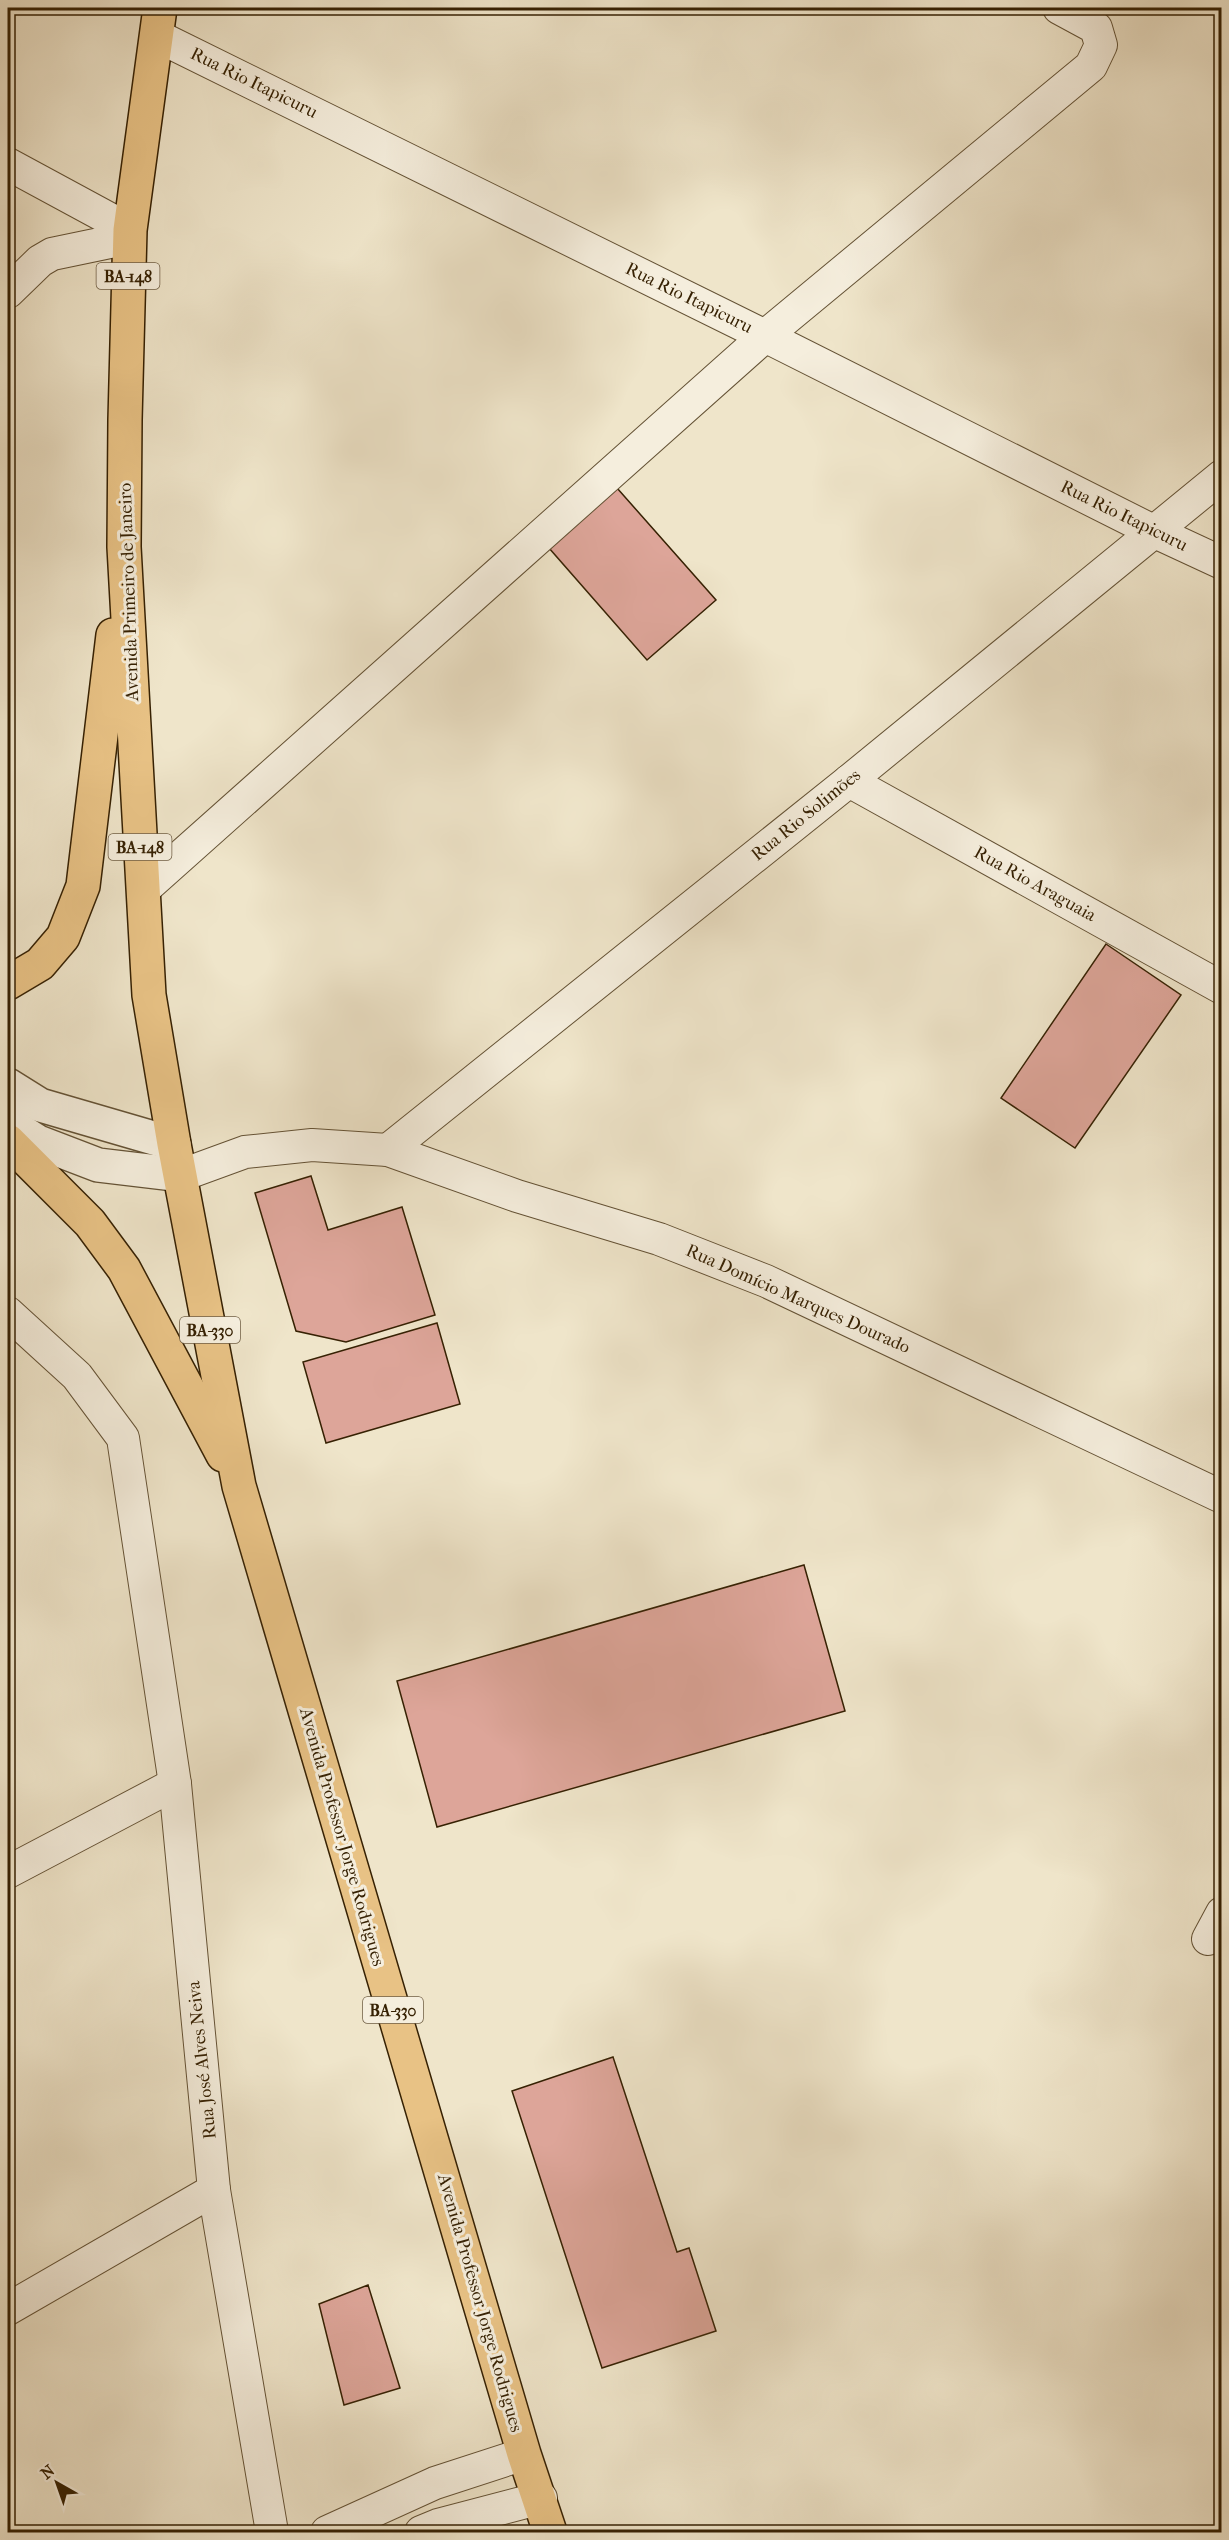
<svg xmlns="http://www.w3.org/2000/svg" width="1229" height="2540" font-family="'IM FELL French Canon',serif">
  <rect width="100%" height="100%" fill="#efe5ca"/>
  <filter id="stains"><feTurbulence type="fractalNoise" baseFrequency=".00333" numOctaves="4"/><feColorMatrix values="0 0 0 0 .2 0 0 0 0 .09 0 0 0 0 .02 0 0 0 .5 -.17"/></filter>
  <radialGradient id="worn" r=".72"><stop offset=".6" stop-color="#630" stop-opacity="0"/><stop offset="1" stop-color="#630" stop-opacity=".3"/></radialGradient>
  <g fill="#dda599" stroke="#362103" stroke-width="1.5">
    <path d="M617,488L716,600L647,660L549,548Z"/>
    <path d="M1106,944L1181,995L1075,1148L1001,1098Z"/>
    <path d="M311,1176L328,1230L402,1207L435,1315L346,1342L296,1331L255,1193Z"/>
    <path d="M437,1323L460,1404L326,1443L303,1362Z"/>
    <path d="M804,1565L845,1711L437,1827L397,1681Z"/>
    <path d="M613,2057L677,2252L689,2248L716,2331L602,2368L512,2091Z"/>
    <path d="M368,2285L400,2388L344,2405L319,2304Z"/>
  </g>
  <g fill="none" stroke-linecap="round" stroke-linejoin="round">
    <g stroke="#645235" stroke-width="34">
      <g id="minor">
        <path d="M157,36L765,336L1153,531L1222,563"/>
        <path d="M8,164L130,230"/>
        <path d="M8,292L40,261L52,254L129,238"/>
        <path d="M849,781L1222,988"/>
        <path d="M143,890L765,336L1091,66L1101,45L1096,28L1059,8"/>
        <path d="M388,1150L849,781L1222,476"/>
        <path d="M182,1175L245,1152L312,1145L388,1150L517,1196L659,1239L766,1281L1222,1497"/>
        <path d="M8,1313L77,1376L123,1438L175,1784L214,2190L272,2532"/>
        <path d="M8,1872L175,1784"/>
        <path d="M1208,1939L1222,1913"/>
        <path d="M8,2309L214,2190"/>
        <path d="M327,2532L435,2483L524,2454"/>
        <path d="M421,2532L438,2525L541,2498"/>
      </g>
    </g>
    <g stroke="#645235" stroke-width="36">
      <g id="tertiary">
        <path d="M8,1085L40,1105L174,1144"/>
        <path d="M8,1123L38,1142L98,1165L182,1175"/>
      </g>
    </g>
    <g stroke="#362103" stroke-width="36">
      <g id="primary">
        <path d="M160,8L130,230L125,420L124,547L149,995L174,1144L239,1486L524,2454L550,2532"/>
        <path d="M8,983L40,964L63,937L83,886L113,635"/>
        <path d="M8,1141L90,1223L124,1269L223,1455"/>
      </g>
    </g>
    <use href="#minor" stroke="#f5eedd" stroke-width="32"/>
    <use href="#tertiary" stroke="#f5eedd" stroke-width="33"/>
    <use href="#primary" stroke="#e8c285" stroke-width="33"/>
  </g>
  <g text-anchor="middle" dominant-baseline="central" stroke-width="6" stroke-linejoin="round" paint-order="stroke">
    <g fill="#f5eedd" stroke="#6f5e44" stroke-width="1.5">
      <rect x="96.5" y="263" width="63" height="26" rx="4.5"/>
      <rect x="108.5" y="834" width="63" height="26" rx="4.5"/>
      <rect x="180" y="1317" width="60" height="26" rx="4.5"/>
      <rect x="363" y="1997" width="60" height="26" rx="4.5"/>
    </g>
    <g font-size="16" font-weight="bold" fill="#362103">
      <text x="128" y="276">BA-148</text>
      <text x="140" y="847">BA-148</text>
      <text x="210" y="1330">BA-330</text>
      <text x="393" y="2010">BA-330</text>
    </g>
    <g font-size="18" fill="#362103" stroke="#f5eedd">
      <text transform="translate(254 83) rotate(26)">Rua Rio Itapicuru</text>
      <text transform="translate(689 298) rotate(26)">Rua Rio Itapicuru</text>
      <text transform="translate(1124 516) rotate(26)">Rua Rio Itapicuru</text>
      <text transform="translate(129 592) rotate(-92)">Avenida Primeiro de Janeiro</text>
      <text transform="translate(806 815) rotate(-39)">Rua Rio Solimões</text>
      <text transform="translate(1035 884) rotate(29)">Rua Rio Araguaia</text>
      <text transform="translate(798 1299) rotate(24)">Rua Domício Marques Dourado</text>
      <text transform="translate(342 1837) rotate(74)">Avenida Professor Jorge Rodrigues</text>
      <text transform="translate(202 2060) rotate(-96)">Rua José Alves Neiva</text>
      <text transform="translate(480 2303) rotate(74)">Avenida Professor Jorge Rodrigues</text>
    </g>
  </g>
  <rect width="1229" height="2540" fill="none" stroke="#efe5ca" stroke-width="30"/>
  <rect x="9" y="9" width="1211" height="2522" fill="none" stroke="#362103" stroke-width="3"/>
  <rect x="15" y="15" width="1199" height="2510" fill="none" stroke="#362103" stroke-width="1.5"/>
  <g transform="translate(57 2483) rotate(320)" stroke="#f5eedd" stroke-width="4.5" paint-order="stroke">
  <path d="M0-4.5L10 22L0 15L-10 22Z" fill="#362103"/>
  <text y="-9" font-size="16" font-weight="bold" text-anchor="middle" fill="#362103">N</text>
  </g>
  <rect width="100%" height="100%" filter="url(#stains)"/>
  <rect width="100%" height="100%" fill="url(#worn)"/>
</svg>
